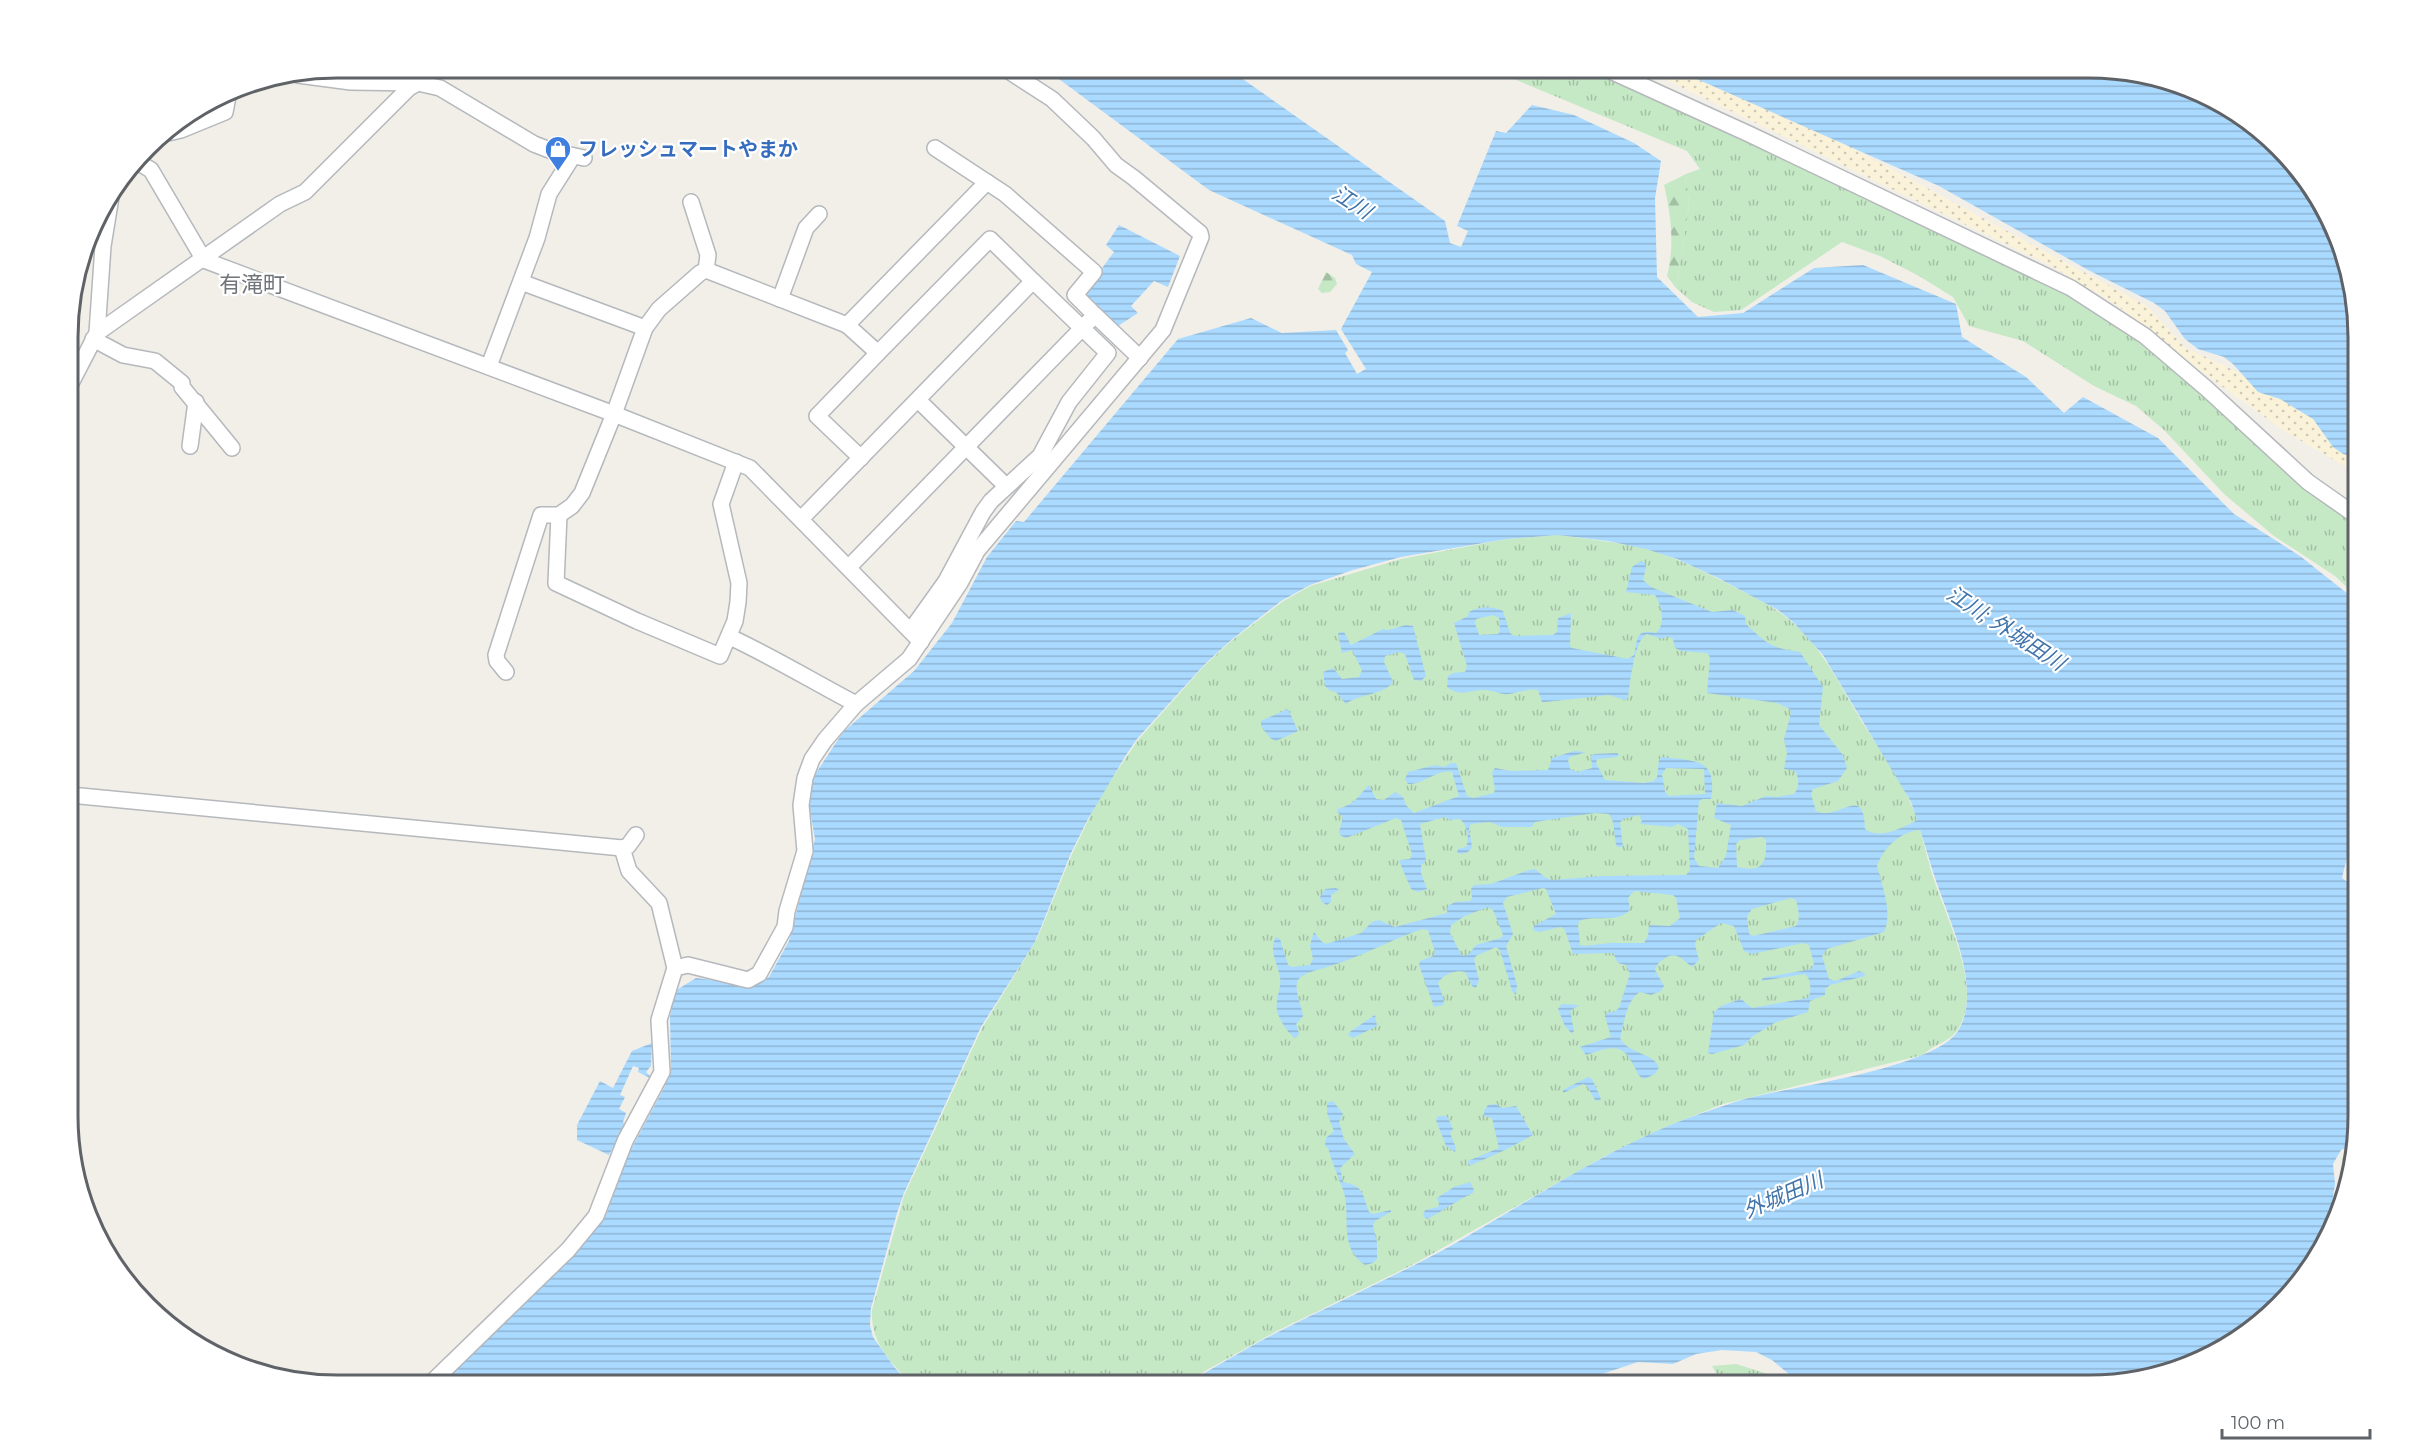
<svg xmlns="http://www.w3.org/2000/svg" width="2426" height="1453" font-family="Montserrat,'Noto Sans JP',sans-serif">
  <defs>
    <pattern id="grass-tufts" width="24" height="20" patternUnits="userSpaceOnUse" patternTransform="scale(1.5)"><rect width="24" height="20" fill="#c5e8c5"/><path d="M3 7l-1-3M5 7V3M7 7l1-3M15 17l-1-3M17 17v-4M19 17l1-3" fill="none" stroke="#a3c0a4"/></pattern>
    <pattern id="forest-firs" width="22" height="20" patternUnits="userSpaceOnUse" patternTransform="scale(1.5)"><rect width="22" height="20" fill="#c5e8c5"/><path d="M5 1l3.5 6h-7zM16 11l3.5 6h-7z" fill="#a3c0a4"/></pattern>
    <pattern id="sand-dots" width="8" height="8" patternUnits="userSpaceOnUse" patternTransform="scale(1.5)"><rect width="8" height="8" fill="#fbf3d9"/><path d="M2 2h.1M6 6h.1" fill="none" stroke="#cec8b4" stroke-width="1.8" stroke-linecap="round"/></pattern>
    <pattern id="park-crowns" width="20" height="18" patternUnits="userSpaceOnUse" patternTransform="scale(1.5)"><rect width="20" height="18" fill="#c5e8c5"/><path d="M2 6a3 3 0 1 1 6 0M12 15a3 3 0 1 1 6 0" fill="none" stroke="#a3c0a4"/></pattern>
    <pattern id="water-rules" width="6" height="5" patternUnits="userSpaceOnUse" patternTransform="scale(1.5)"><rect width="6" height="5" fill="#aadaff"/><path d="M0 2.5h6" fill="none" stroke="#8eb4d2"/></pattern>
  </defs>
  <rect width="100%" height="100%" fill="#f1efe8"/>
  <g fill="url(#grass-tufts)">
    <path d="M1514,68H1591L2041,276L2125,328L2358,522V598L2335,576L2274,536L2224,494L2165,431L2136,406L2094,386L2023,341L1969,326L1953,297L1919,276L1880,256L1842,242L1741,310L1714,312L1692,302L1676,288L1689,206L1686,174L1700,169L1687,151L1509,77Z"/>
    <path d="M1557,535C1587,539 1618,542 1647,549C1679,558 1709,574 1738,589C1757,598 1776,608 1792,622C1823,649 1841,687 1862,722C1879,748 1898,775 1911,804C1921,827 1925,852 1933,877C1945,913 1975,975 1965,1012C1957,1044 1940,1039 1923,1055L1723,1104L1666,1127L1605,1156L1414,1264L1275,1332L1180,1385H912C891,1362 870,1343 872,1310L904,1196L982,1028L1037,939L1072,854L1100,796L1138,740L1204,666L1230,642L1282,602L1310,586L1401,559L1507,539Z"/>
    <path d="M2352,1152L2341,1190L2342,1158Z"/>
    <path d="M1736,1364L1765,1373L1779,1385H1723L1712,1366Z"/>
  </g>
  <g fill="url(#forest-firs)">
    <path d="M1686,174L1689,206L1676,288L1667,276C1675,245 1671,215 1664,185Z"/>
    <path d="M1326,272L1335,278L1337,284L1330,292L1322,293L1318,289Z"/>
  </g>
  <path fill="url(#sand-dots)" d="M1642,68H1708L1770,104L2147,306L2186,348L2283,393L2358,432V474L2286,432L2209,377L2118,306L2051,266Z"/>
  <path fill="url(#park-crowns)" d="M225,94L223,110L165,131Z"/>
  <g fill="url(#water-rules)" fill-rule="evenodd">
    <path d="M1044,68H1227L1445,221L1450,243L1461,247L1468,231L1457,226L1496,131L1506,133L1532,105L1574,115L1634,143L1661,161L1655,198L1657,277L1698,317L1743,313L1814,268L1863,265L1956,304L1962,337L2026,377L2064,413L2083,397L2158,438L2234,514L2300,556L2358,602V811L2342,878L2346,881L2358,879V1133L2354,1145L2341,1150L2333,1164L2335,1184L2328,1232L2322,1251L2279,1307L2220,1350L2106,1385H1802L1772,1360L1756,1352L1722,1350L1696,1354L1673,1364L1638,1362L1569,1385L1543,1380L1535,1376L1515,1385H1182C1214,1369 1244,1349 1276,1333C1335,1303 1396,1276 1454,1244C1537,1197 1619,1140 1711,1110C1726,1105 1742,1099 1757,1096C1801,1086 1936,1066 1958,1031C1983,990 1950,922 1936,881C1930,864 1926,847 1920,830C1901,831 1883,848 1877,866C1882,885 1893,913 1884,932L1827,949L1822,956L1829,979L1836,981L1859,971L1864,973L1865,976L1830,985L1825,989V995L1810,1001L1808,1012L1776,1022L1753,1036L1744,1045L1712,1054L1708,1053L1714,1012L1721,1006L1741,999L1752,1008L1808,998C1812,991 1811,979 1805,974L1761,981L1763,978L1811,969L1814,964L1809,945L1803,943L1752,954L1744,951L1734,926L1721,923L1696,940L1695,945L1699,960L1692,967C1682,959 1676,951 1665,958C1659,962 1657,964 1655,970L1664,986L1661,991L1651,995L1640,992C1626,1000 1624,1024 1620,1038C1628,1054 1652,1052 1659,1067L1655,1074L1644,1079C1638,1076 1638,1074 1635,1068C1623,1041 1610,1047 1586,1055L1580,1047L1611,1037L1605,1016L1608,1012H1614L1619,1008L1630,974L1626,965L1618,963L1613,953L1573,954L1565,930L1561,927L1539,932L1533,930L1534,926L1556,914L1546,889L1543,888L1507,897L1503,903L1513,934L1506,946L1517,985L1516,995L1512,991L1500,950L1496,947L1476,956L1474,959L1479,980L1476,988L1472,986L1465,972C1456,969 1442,975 1438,983L1444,1000L1443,1005L1434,1007L1419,965L1420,961L1433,956L1435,952L1428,930L1422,929C1390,940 1359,958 1327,967C1318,970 1302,973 1298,980C1293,989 1302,1006 1303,1016L1296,1024L1299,1033L1297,1037L1294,1038C1287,1031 1279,1020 1277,1010C1275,999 1282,988 1280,977C1278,964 1268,950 1276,937L1280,939L1288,965L1292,967L1310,965L1313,959L1310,945L1314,932L1321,941L1326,944L1361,933L1372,922L1379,920L1395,927L1447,913L1448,906L1455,902L1470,901L1472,898L1471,889L1474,885L1491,884L1529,870L1535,869L1546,878L1553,880L1602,876L1686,875L1690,870L1688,829L1678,824L1672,827L1640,824L1642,821L1639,815L1623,819L1620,823L1623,847H1617C1613,836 1616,823 1609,814L1595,813L1541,821L1535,822L1531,827H1502L1490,822L1471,824L1469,828L1472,847C1469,853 1463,855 1457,853L1458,849L1466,847C1470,839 1467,825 1460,819L1449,820L1445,817L1420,824L1426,860L1421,866V873L1427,889L1418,892L1411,889L1400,863V860L1410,859L1412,854L1401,820L1396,818L1346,838L1340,835L1339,832L1343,817L1337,812L1338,809C1357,803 1357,797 1369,785L1376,799L1384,800L1395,792L1403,797L1406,805L1414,813L1459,796L1452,772C1437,769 1423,785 1408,784L1405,779L1408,772L1435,765L1444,767L1451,763H1456L1467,796L1473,798L1494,793L1495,789L1492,772L1495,768L1511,771L1548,770L1552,758L1574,751L1586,752L1570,757L1568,760L1570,769L1577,772L1592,768L1591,756L1594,754L1617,753L1619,755L1617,757L1597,759L1596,763L1605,780L1644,783L1654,781L1657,777L1659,760L1662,757C1695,761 1718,758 1711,799H1703L1699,801L1694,858L1699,866L1718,868L1726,856L1731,825L1714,818L1717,803L1742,806L1766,796L1777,797L1794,794C1800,787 1799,778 1795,771L1784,769L1787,753L1784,739L1791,713L1790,709L1777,703L1707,693L1710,657L1707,653L1681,651L1675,648L1673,639L1667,636L1662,639L1647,634C1634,640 1630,683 1628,698L1625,700L1609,695L1545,702H1542L1538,690C1528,688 1519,693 1509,694C1500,695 1493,690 1485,690C1470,689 1461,698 1447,687L1448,676L1453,673L1465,672L1467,666L1454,623L1468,616L1469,612C1481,606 1491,606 1503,611L1510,633L1514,636L1553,635L1557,632L1558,618L1571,613L1570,646L1572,648L1628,659L1634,655C1638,638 1635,629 1656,633C1666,624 1662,606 1655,595L1626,592L1632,567L1641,561L1645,563L1646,567L1643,580L1651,587L1712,612L1733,610L1745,616L1746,624C1767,644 1771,648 1800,652L1823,687L1819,725L1843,755L1847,768L1838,781L1813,789L1811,794L1816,811C1839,822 1864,782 1865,829C1879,840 1903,828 1917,820L1911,802L1823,655L1793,622L1778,610L1718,578L1677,559L1646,549L1608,541L1557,535L1507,539L1401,557L1353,570L1310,585L1281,601L1230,641L1204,665L1137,739L1126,755L1088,819L1071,853L1035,942L981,1027L904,1193L897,1213L871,1308L870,1325L873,1337L895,1368L911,1385H438L586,1242L606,1215L628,1155L665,1086L662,1083L664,1078H668L671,1069L670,1017L675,991L696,978L753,985L769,977L789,941L815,839L809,805L814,776L843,732L914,671L952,623L987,557L1016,521L1024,522L1178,339L1251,318L1282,333L1336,330L1348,350L1345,353L1357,374L1366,369L1341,329L1372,272L1356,264L1352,255L1209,190ZM1493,615L1499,618L1500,631L1498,634L1479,635L1475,623L1476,619ZM1666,768L1704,769L1705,794L1669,796L1665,792L1662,774ZM1762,837L1766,840C1767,863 1763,873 1737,867L1736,844L1740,840ZM1634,891L1673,895L1676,898L1680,918L1670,926L1649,925L1648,936L1644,943H1610L1584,946L1580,945L1578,925L1579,921C1595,914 1617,924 1630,910L1628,898ZM1791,898L1796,900C1798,907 1801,920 1796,926L1753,936L1749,934L1747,916L1752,909ZM1488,907L1493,910L1503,935L1501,938L1476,945L1469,954L1462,956L1450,933L1451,925L1465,916Z"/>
    <path d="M1677,68H2089L2159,77L2224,104L2279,146L2322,202L2358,319V458L2343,454L2333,447L2313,419L2280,399L2258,392L2233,364L2224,357L2198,349L2185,339L2165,311L2154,303L2090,271L1939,186L1690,76Z"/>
    <path d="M1119,225L1180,256L1168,287L1154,281L1131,306L1138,313L1115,328L1082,295L1114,252L1106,245Z"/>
    <path d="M1406,625L1413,626L1426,676L1421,681L1414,680L1405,654L1399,652L1385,656L1384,662L1393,682C1382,696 1360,693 1346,704L1336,692L1329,690L1325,686L1323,672L1333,668L1342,679L1359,677L1362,670L1352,650L1342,653L1338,633L1344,632L1351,645L1383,629L1388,630Z"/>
    <path d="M1288,709L1298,731L1276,741L1270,738L1261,726V721Z"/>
    <path d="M1336,888L1339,890L1331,895V902L1327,905L1322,902L1320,897L1325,889Z"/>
    <path d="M1562,1004L1579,1005L1570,1011L1574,1031L1572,1034L1565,1026L1558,1009Z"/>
    <path d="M1375,1015L1377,1026L1353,1038L1348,1035L1351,1031Z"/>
    <path d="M652,1043L651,1066L646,1072L650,1076V1078L638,1072L639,1068L633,1066L620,1095L625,1097L619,1109L626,1113L623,1122L625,1125L609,1155L577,1140V1125L600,1081L613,1088L632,1051Z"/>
    <path d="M1588,1077L1592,1079L1601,1099L1598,1101L1595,1100L1587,1086L1583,1084L1563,1093V1090Z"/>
    <path d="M1333,1101L1343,1114L1339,1122L1344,1139L1355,1154L1340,1168L1343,1182C1364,1186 1362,1193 1369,1212L1373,1214L1391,1210V1212L1375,1221L1373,1226L1377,1242V1259L1373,1263L1365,1265C1338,1247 1351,1217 1344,1193C1339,1177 1332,1163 1328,1148L1325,1146L1326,1138L1334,1131L1327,1113V1103Z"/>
    <path d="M1495,1104L1503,1108L1516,1106L1533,1135L1505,1150L1469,1166L1468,1161L1499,1148L1492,1118L1484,1116V1111L1488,1105Z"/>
    <path d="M1438,1116H1447L1453,1129L1450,1133L1456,1148L1455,1152L1446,1146L1436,1120Z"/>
    <path d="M1470,1182L1474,1190L1473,1193C1456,1201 1443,1211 1427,1219L1423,1216L1425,1210L1438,1207L1439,1203L1437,1198L1454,1187Z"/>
  </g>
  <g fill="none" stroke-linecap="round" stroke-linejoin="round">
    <g stroke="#b5b8bc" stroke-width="18">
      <g id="minor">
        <path d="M1604,68L1749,134L2071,288L2145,336L2207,389L2308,482L2358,517"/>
        <path d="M298,75L351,82L418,83L440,88L534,144L552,151L584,158"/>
        <path d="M159,135L181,130L225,112L229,91"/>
        <path d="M935,148L1005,194L1094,272L1075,295L1095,315"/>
        <path d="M138,162L151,170L204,260L614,414L750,468L921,642"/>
        <path d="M691,202L708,255L706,270"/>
        <path d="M521,282L645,328"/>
        <path d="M780,299L806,228L819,214"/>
        <path d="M847,325L878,353L817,416L861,458"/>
        <path d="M97,333L280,204L305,192L409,88L418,83L426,68"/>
        <path d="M93,339L123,355L155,361L182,383V387L232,448"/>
        <path d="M878,353L990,239L1033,281"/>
        <path d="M489,366L537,238L549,194L573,156"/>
        <path d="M70,385L97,333L103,246L111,197"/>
        <path d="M918,400L1006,486"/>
        <path d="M190,446L196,402"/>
        <path d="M559,515L556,583L637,621L720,656L735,621L738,602L739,583L721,504L736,462"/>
        <path d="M801,519L1033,281L1108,353L1069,402L1040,456L991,501L983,512L946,581L911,630"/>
        <path d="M849,567L1095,315L1140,358"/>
        <path d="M730,637C773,657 814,682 856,704"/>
        <path d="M506,672L497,661L496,655L541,515H559L572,506L582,493L614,414L645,328L659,309L700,273L706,270L847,325L987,182"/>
        <path d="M70,795L622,848L628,846L636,835"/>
        <path d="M675,968L688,965L748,980L759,974L785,927L787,911L805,851L801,805L805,778L812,759L825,740L856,704L909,659L960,583L977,551L1163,330L1201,237L1200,233L1134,178L1116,165L1093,138L1052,99L1004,68"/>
        <path d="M429,1385L568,1250L596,1216L625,1141L662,1072L659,1020L675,968L659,903L629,871L622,848"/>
      </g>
    </g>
    <use href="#minor" stroke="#fff" stroke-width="15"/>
  </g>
  <defs>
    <g id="shop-pin" transform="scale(1.35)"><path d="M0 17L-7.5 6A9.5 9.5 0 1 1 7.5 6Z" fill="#3f7fe0" stroke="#fff"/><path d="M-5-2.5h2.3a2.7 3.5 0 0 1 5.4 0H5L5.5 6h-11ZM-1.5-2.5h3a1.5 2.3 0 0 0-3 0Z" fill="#fff"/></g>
  </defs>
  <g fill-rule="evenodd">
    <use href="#shop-pin" x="558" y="149"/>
  </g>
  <g text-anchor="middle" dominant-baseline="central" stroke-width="4.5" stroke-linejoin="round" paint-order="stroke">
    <g font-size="20" font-weight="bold" fill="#366cbe" stroke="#fff" text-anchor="start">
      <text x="578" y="149">フレッシュマートやまか</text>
    </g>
    <g font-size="21" font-style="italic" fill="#4174aa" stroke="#fff">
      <text transform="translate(1352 202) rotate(33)">江川</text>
      <text transform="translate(2006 628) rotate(33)">江川; 外城田川</text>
      <text transform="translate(1783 1195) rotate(-23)">外城田川</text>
    </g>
    <g font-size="22" fill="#70757a" stroke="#fff">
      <text x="252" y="284">有滝町</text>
    </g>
  </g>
  <path d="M0 0H2426V1453H0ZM337 78H2089A259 259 0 0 1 2348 337V1116A259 259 0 0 1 2089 1375H337A259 259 0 0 1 78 1116V337A259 259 0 0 1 337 78Z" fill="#fff" fill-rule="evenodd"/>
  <path fill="none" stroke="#5f6368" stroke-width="3" d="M337 78H2089A259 259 0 0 1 2348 337V1116A259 259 0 0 1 2089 1375H337A259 259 0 0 1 78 1116V337A259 259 0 0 1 337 78Z"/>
  <path d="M2222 1429v9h148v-9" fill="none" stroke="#5f6368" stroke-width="3"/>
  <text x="2231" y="1429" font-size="18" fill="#5f6368" stroke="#ffffff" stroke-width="4.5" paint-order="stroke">100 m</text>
</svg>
